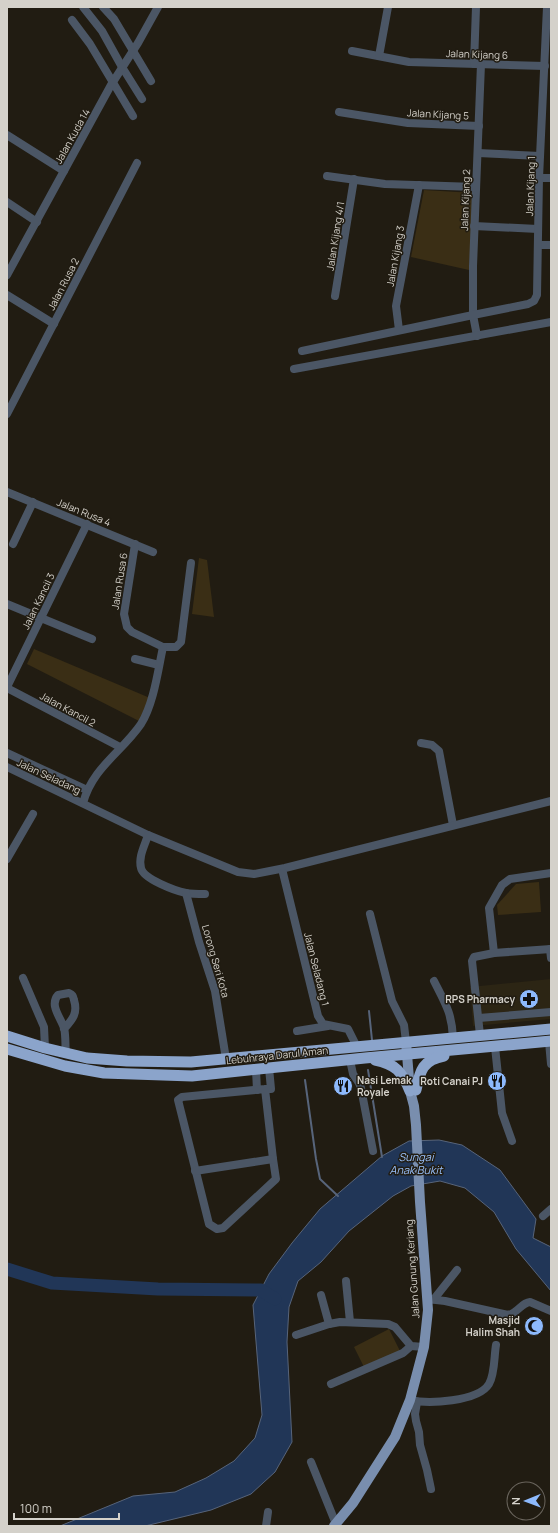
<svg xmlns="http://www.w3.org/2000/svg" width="558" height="1533" font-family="Manrope,sans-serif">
  <rect width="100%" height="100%" fill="#211c12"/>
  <path fill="#2c2514" d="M551,979V1019L473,1026L470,987Z"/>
  <g fill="#3a2e15">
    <path d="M424,190L474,193L469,270L411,257Z"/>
    <path d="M199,558L207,560L214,617L192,614Z"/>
    <path d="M34,649L150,698L139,721L27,664Z"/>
    <path d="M539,882L541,912L498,915L497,905L516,884Z"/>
    <path d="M389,1329L401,1353L366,1371L354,1347Z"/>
  </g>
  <path fill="#213657" stroke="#57647a" d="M439,1140L462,1145L500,1170L536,1219L533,1238L551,1247V1291L516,1249L494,1212L465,1188L440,1181L411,1186L393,1196L349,1231L321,1262L298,1281L289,1307L287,1342L292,1442L275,1472L251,1494L211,1510L145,1526H60L133,1496L175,1492L206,1478L234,1461L255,1438L262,1415L253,1305L269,1274L292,1243L320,1209L382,1156L409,1141Z"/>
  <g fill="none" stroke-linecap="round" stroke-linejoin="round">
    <g stroke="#57647a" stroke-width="2">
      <path d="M369,1011L372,1040"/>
      <path d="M368,1070L382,1157"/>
      <path d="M305,1080L316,1159L320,1179L338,1196"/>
    </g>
    <path stroke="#213657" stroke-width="13" d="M7,1269L52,1283L158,1289L261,1290L275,1299"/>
    <g stroke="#4b5665" stroke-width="8">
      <path d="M83,7L102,31L122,67L142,99"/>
      <path d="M103,7L114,19L151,81"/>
      <path d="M72,20L90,44L133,116"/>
      <path d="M352,51L409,62L545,66"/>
      <path d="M379,56L388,7"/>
      <path d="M474,64L476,7"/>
      <path d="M339,112L408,123L479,126"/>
      <path d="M7,135L64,171"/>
      <path d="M478,153L540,156"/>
      <path d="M327,176L385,184L476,187"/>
      <path d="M539,178H551"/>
      <path d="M7,202L37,222"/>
      <path d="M474,226L538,229"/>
      <path d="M538,245H551"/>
      <path d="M7,275L111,85L138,43L158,7"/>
      <path d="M7,295L54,324"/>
      <path d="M335,296L354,179"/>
      <path d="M399,330L396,306L419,185"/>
      <path d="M477,336L473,315V266L481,64"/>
      <path d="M302,351L473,315L528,304L534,301L537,295L539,178L547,7"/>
      <path d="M294,369L551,322"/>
      <path d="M7,414L137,163"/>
      <path d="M7,492L153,552"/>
      <path d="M13,544L33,502"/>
      <path d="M135,544L124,614L127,627L132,632L163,647H176L181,642L191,563"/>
      <path d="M7,604L92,639"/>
      <path d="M135,659L159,665"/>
      <path d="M7,687L87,524"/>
      <path d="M7,688L120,747"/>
      <path d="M421,743L432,745L439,751L453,825"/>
      <path d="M7,753L87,790"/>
      <path d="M7,767L148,835L238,872L254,874L285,868L551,801"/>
      <path d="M83,803C93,767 121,753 141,724C154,703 158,670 163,647"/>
      <path d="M148,835C145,845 138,857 141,868C143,879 176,891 186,893C192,894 199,894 205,894"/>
      <path d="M7,859L33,814"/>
      <path d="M283,873L318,1016L323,1024L348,1029L357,1047"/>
      <path d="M186,893L199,942L215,991L226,1059"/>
      <path d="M370,914L392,1001L404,1025L406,1042"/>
      <path d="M550,949L551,958"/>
      <path d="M494,953L489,908L502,885L510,879L551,873"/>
      <path d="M23,978L44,1027L45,1048"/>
      <path d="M434,981C445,1003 452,1013 453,1038"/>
      <path d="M479,1018L551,1012"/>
      <path d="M64,1029C73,1019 78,1013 74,1000C73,996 73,995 69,993L58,995C49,1005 61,1018 64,1028C66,1035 65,1046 66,1054"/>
      <path d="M297,1031L328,1026"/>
      <path d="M480,1035L472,961L474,957L494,953L551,949"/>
      <path d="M549,1042L551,1064"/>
      <path d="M495,1047L502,1113L512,1141"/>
      <path d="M350,1060L353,1074L359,1083L361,1088L373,1151"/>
      <path d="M256,1070L257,1090"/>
      <path d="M265,1089L273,1159L276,1179L223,1228L217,1229L209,1224L178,1100L182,1097L265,1089H271L269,1068"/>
      <path d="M195,1171L273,1159"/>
      <path d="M543,1216L551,1209"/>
      <path d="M346,1281L350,1322"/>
      <path d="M321,1295L329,1324"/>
      <path d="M427,1299L445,1301L508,1315C518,1313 521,1303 530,1302L551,1311"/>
      <path d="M434,1299L457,1270"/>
      <path d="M296,1335L329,1324L340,1322L388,1324L395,1327L411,1346L424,1347"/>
      <path d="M331,1384L403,1353L411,1346"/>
      <path d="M410,1400C428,1404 478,1402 489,1384C495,1374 494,1356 496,1345"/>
      <path d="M417,1402L415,1414L416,1421L419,1432L420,1445L427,1470L431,1489"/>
      <path d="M311,1462L336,1524"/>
      <path d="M266,1526L268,1512"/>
    </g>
    <path stroke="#798eae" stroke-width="10" d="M334,1526L353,1503L395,1437L410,1400L424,1347L428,1310L420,1202L416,1125L414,1106L410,1091L406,1042"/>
    <g stroke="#8ba4cb" stroke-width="11">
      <path d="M7,1036L45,1048L87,1058L127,1061L191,1062L551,1029"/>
      <path d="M7,1049L65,1066L104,1073L192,1076L365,1058L551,1041"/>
      <path d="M375,1060C396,1064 402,1072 410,1091"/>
      <path d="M416,1090C420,1070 423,1060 444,1056"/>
    </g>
  </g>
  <defs>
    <g id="pharmacy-disc" transform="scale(1)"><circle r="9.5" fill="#8db9fc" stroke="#211c12"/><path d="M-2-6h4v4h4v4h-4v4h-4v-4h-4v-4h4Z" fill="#111"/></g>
    <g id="restaurant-disc" transform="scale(1)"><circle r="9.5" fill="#8db9fc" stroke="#211c12"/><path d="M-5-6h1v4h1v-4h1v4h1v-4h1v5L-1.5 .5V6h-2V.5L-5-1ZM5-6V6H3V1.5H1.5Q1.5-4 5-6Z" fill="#111"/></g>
    <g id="mosque-disc" transform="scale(1)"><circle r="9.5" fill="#8db9fc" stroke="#211c12"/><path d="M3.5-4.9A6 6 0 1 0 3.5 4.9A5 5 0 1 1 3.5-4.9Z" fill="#111"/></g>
  </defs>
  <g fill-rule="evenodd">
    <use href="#pharmacy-disc" x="529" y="999"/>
    <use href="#restaurant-disc" x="497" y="1081"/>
    <use href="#restaurant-disc" x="343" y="1086"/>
    <use href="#mosque-disc" x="534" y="1326"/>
  </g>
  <g text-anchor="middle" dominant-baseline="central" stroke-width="3" stroke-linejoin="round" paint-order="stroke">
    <g font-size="10" fill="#d4d1ca" stroke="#211c12">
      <text transform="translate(477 54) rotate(2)">Jalan Kijang 6</text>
      <text transform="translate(438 114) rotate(3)">Jalan Kijang 5</text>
      <text transform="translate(72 136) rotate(-61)">Jalan Kuda 14</text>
      <text transform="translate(530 186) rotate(-88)">Jalan Kijang 1</text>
      <text transform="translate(465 200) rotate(-88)">Jalan Kijang 2</text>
      <text transform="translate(335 236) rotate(-81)">Jalan Kijang 4/1</text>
      <text transform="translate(395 256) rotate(-80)">Jalan Kijang 3</text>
      <text transform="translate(63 284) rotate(-63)">Jalan Rusa 2</text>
      <text transform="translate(84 512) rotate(22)">Jalan Rusa 4</text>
      <text transform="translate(119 581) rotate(-81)">Jalan Rusa 6</text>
      <text transform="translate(38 601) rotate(-64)">Jalan Kancil 3</text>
      <text transform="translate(68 709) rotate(28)">Jalan Kancil 2</text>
      <text transform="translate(49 776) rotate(25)">Jalan Seladang</text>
      <text transform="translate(216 961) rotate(74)">Lorong Seri Kota</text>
      <text transform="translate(317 969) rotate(76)">Jalan Seladang 1</text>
      <text transform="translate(277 1055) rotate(-6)">Lebuhraya Darul Aman</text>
      <text transform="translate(412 1269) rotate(-94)">Jalan Gunung Keriang</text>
    </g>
    <g font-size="10" font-weight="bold" fill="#d4d1ca" stroke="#211c12" text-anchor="end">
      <text x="515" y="999">RPS Pharmacy</text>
      <text x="357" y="1080" text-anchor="start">Nasi Lemak<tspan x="357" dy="12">Royale</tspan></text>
      <text x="483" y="1081">Roti Canai PJ</text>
      <text x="520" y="1320">Masjid<tspan x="520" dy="12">Halim Shah</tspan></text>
    </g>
    <g font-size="11" font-style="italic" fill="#99c0fb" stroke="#211c12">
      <text x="416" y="1156">Sungai<tspan x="416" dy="13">Anak Bukit</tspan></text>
    </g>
  </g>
  <rect width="558" height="1533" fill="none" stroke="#d4d1ca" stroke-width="16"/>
  <g transform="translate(526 1501) rotate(269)"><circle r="19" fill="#211c12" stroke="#69645c"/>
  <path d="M0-3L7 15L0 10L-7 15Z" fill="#8db9fc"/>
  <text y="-6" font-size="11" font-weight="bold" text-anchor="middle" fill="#d4d1ca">N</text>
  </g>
  <path d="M14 1513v6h105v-6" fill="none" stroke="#d4d1ca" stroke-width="2"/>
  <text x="20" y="1513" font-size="12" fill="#d4d1ca" stroke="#211c12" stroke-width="3" paint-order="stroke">100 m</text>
</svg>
